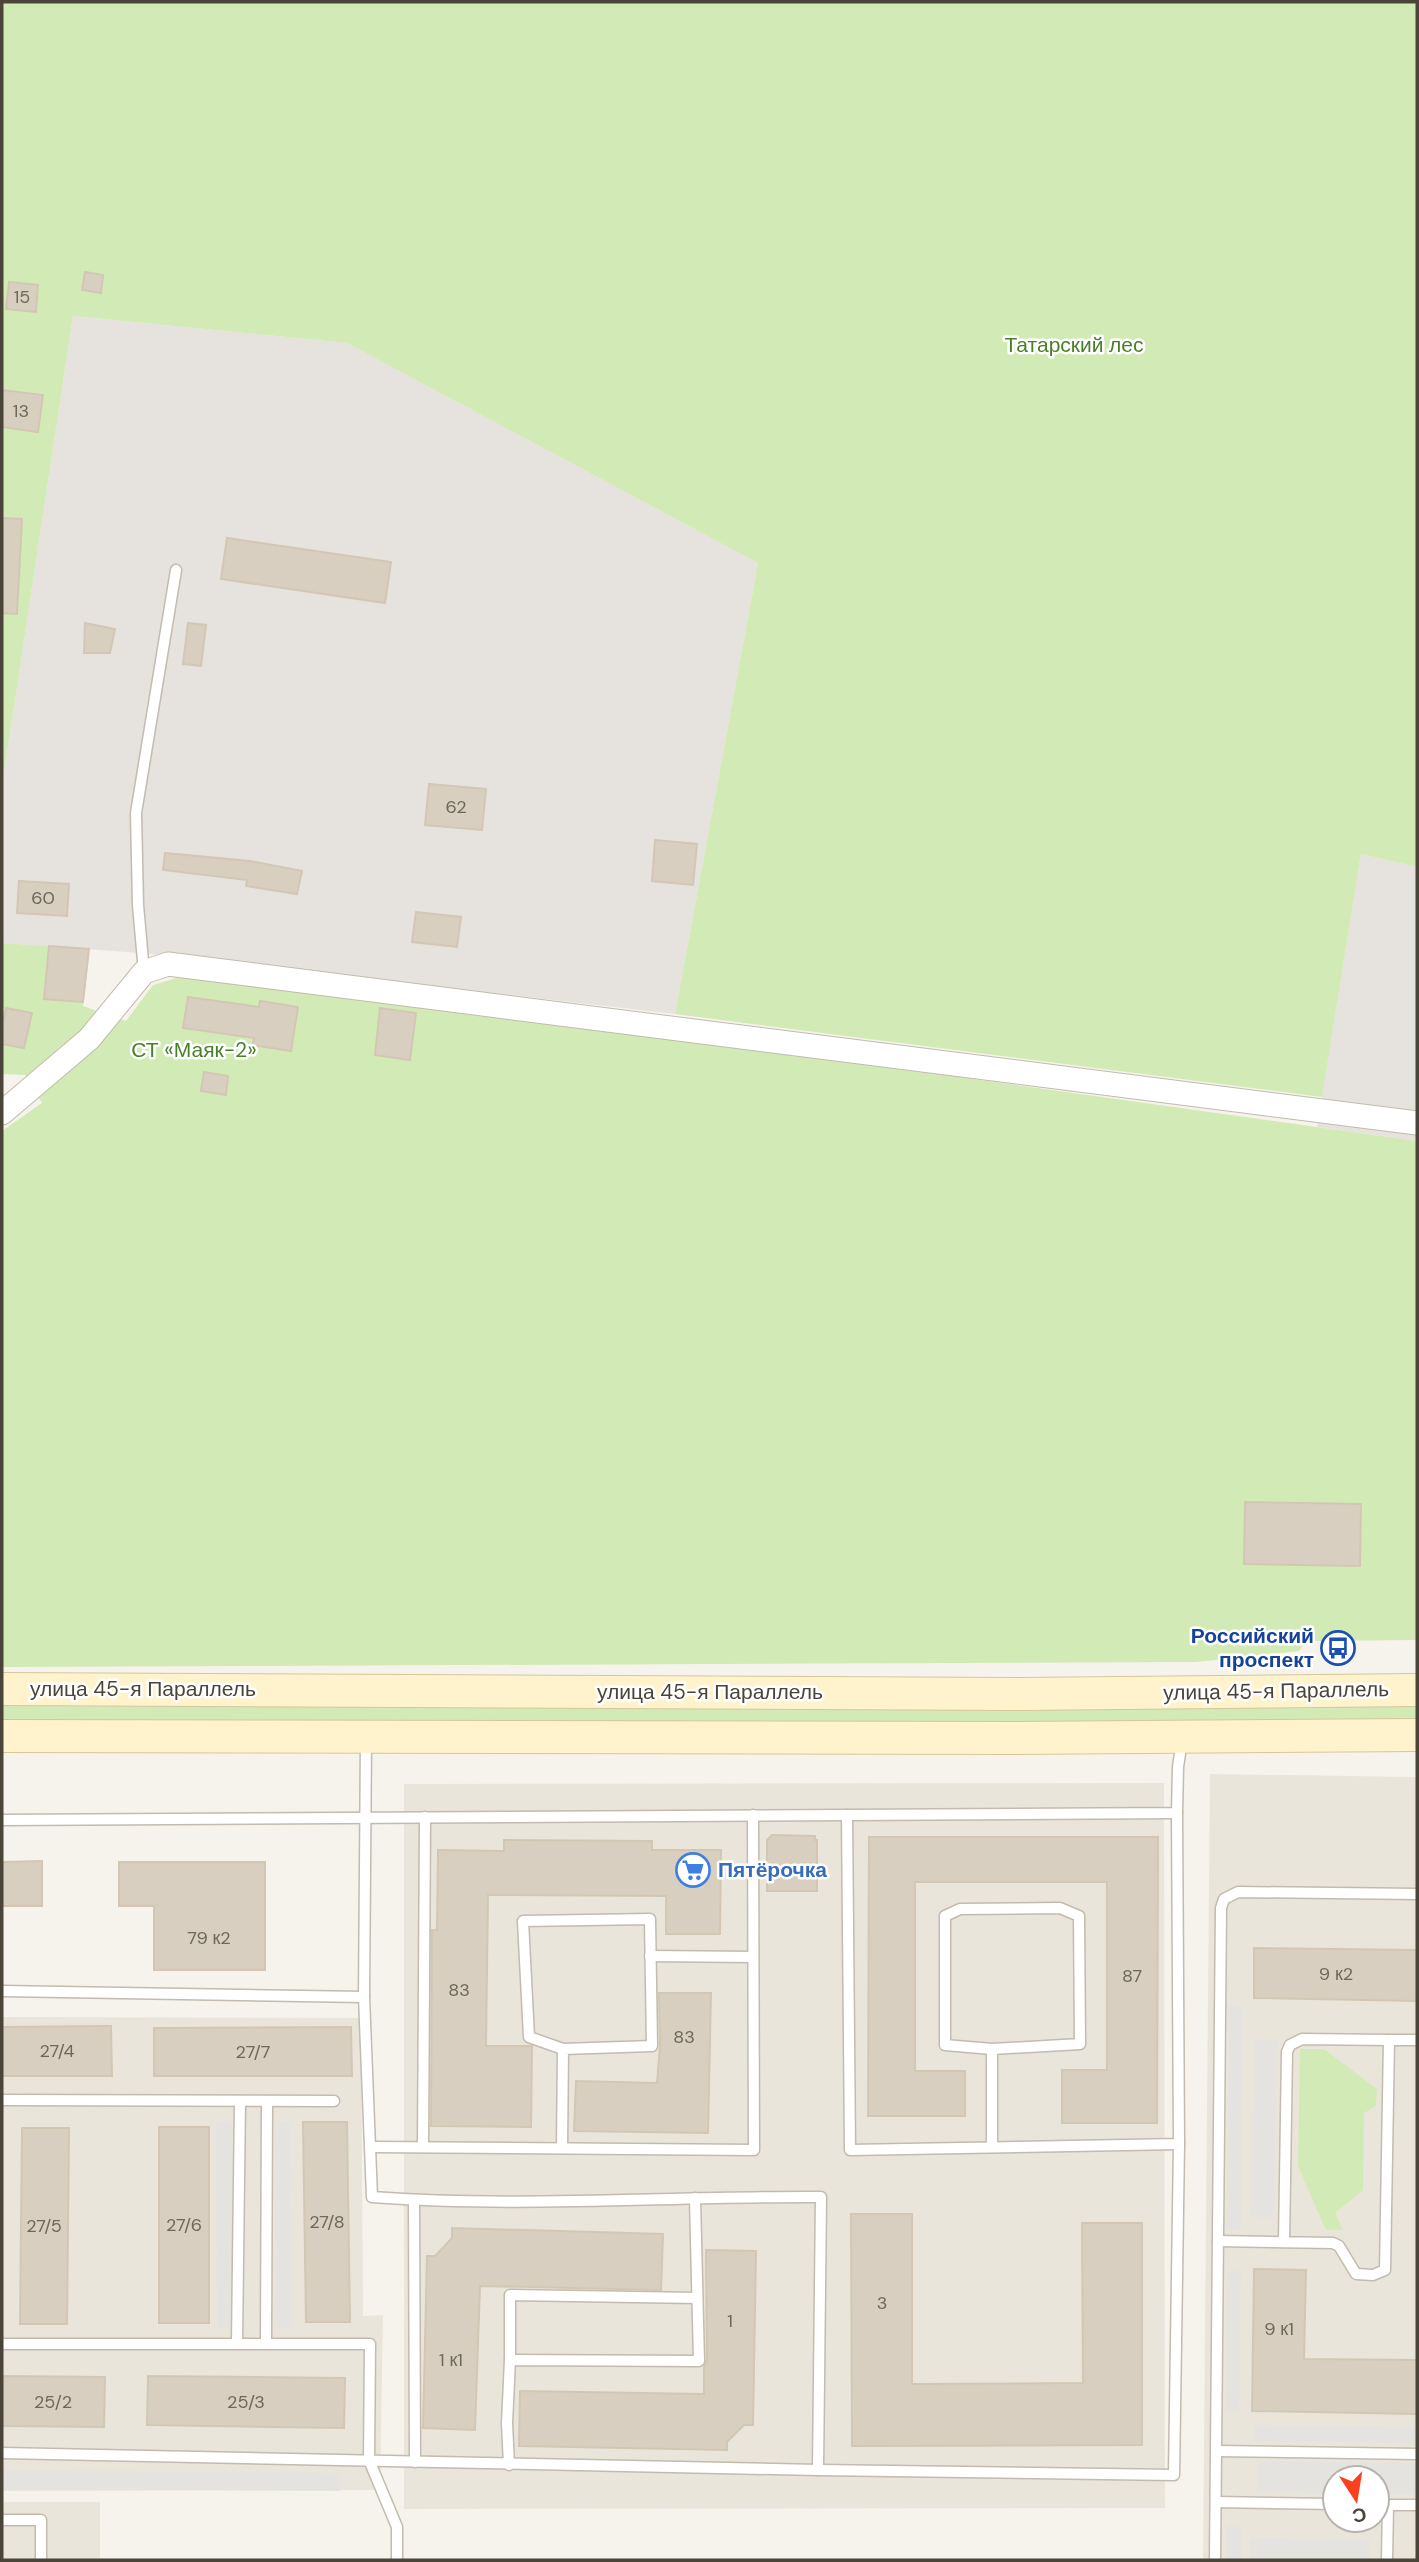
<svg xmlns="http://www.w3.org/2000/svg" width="1419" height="2562" font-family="'DM Sans',sans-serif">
  <rect width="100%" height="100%" fill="#f6f3ec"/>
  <g fill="#eae5da" fill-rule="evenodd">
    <path d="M1210,1774L1417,1777V2560H1203ZM1335,2478H1377V2520H1335Z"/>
    <path d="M1164,1783L1165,2508L404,2509V1784Z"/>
    <path d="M2,2017L361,2018L363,2316L383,2315L380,2490L2,2491Z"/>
    <rect x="2" y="2502" width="98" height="58"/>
  </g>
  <g fill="#e6e2dd">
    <path d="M73,316L347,343L758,563L675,1014L154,954L2,943V786Z"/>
    <path d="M1361,854L1417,867V1141L1317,1127Z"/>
  </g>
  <g fill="#d2eab5">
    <path d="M2,2H1417V867L1361,854L1322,1097L675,1014L758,563L347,343L73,316L2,786Z"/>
    <path d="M2,943L89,949L83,1006L126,1021L153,985L176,978L262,984L809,1056L1417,1141V1640L1306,1641L1299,1651L1196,1662L2,1667V1131L42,1103L25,1075L2,1074Z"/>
    <path d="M2,1702H1417V1723L2,1721Z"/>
    <path d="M1300,2049H1324L1377,2089L1376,2106L1364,2113L1363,2190L1335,2213L1343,2230H1326L1298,2166Z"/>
  </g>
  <g fill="#e5e3e0">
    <path d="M1229,2006H1243L1241,2230H1227Z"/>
    <path d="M1254,2040H1277L1274,2217H1251Z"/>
    <path d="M232,2121L233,2327L217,2328L216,2122Z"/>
    <path d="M275,2121L291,2122L292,2328H276Z"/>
    <path d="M1227,2271H1241L1239,2412H1225Z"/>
    <path d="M1254,2425L1417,2427V2443L1254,2441Z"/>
    <path d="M1257,2461L1417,2463V2495L1377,2494V2478H1335V2494L1257,2492Z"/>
    <path d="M2,2470L340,2473V2491L2,2489Z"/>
    <rect x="1226" y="2525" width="16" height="35"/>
    <path d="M1250,2538L1370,2540V2560H1250Z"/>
  </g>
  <g fill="#d8cfc1" stroke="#d3c7b4" stroke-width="2">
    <path d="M85,272L103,275L101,293L82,290Z"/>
    <path d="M9,282L38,285L36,312L6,309Z"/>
    <path d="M2,390L43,395L38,432L2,427Z"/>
    <path d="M2,518L22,519L17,614L2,613Z"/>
    <path d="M227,538L391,562L385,603L221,579Z"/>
    <path d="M85,623L115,629L110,653H84Z"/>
    <path d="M188,623L206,625L201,666L183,664Z"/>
    <path d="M429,784L486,789L482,830L425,825Z"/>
    <path d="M655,840L697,844L693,885L652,881Z"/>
    <path d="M165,853L250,861L302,871L297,894L246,886L247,880L163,870Z"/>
    <path d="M19,881L69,884L67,916L17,913Z"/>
    <path d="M416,912L461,917L457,947L412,942Z"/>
    <path d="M49,946L89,949L83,1002L44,999Z"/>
    <path d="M188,997L259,1007L260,1001L298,1007L291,1051L253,1045L254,1038L183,1028Z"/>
    <path d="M6,1008L32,1013L24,1048L2,1044V1028Z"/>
    <path d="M380,1008L416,1013L410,1060L375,1055Z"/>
    <path d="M204,1072L228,1076L226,1095L201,1091Z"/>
    <path d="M1245,1502L1361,1504L1360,1566L1244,1564Z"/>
    <path d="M772,1835L815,1836V1840H817V1891H767V1840Z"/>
    <path d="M869,1837H1158L1157,2123H1062V2070H1107V1882H915V2071H965V2116H868Z"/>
    <path d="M504,1840L652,1841V1850H721L720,1934H666V1896L488,1895L486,2046H532L531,2127L431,2126L432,1930H437L438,1850L504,1851Z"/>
    <path d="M42,1861V1906H2V1862Z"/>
    <path d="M119,1862H265V1970H154V1906H119Z"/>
    <path d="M1254,1948L1417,1950V2001L1254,1998Z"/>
    <path d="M659,1993H711L708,2133L574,2131L576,2081L657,2083L660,2046Z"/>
    <path d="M111,2026L112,2076H2V2027Z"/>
    <path d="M351,2027L352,2076H154V2028Z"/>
    <path d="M303,2122H347L350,2322H306Z"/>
    <rect x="159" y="2127" width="50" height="196"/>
    <path d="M22,2128H69L67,2324H20Z"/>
    <path d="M851,2214H912V2384L1083,2383L1082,2223H1142V2445L852,2446Z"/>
    <path d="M452,2228L663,2234L661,2290L480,2286L475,2430L423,2428L427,2256H435L452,2238Z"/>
    <path d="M706,2250L756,2251L753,2425H744L727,2442V2450L519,2446L520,2391L704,2394V2367L707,2361Z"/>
    <path d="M1254,2269L1306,2270L1304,2359L1417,2360V2414L1252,2411Z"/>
    <path d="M2,2376L105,2377L104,2427L2,2426Z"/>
    <path d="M148,2376L345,2378L344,2428L147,2425Z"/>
  </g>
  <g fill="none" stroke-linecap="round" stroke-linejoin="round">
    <g stroke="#c2bbae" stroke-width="13">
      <g id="lane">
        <path d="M144,972L138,905L136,813L176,570"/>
        <path d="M847,1815L850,2150L1179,2144L1177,1813"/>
        <path d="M2,1820L1177,1813L1178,1767L1182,1740"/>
        <path d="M650,1956L753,1957"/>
        <path d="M2,1991L364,1997"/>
        <path d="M1389,2040H1417"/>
        <path d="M2,2100L334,2101"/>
        <path d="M371,2147L754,2150L753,1815"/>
        <path d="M423,2147L425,1817"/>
        <path d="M992,2147V2049L945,2045V1916L960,1909L1060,1908L1079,1916L1080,2044L992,2049"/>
        <path d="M562,2148L563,2049L652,2046L650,1919L523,1921L529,2037L563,2049"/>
        <path d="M414,2200L415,2462"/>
        <path d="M1218,2241L1333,2243L1339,2246L1356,2274L1373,2275L1385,2270L1389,2040L1302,2039L1290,2045L1287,2052L1284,2242"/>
        <path d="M237,2343L240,2101"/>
        <path d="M266,2343L267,2101"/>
        <path d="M2,2344H370L369,2460L397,2527V2560"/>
        <path d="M510,2360V2295L697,2298"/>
        <path d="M1216,2451L1417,2454"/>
        <path d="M2,2453L818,2470L821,2197C672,2196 520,2208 372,2197L364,1997L366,1739"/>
        <path d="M509,2465L507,2423L510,2360L699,2361L695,2198"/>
        <path d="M818,2470L1174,2475L1179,2144"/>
        <path d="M1216,2502L1335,2504"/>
        <path d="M1377,2505H1417"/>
        <path d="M2,2520H41V2560"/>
        <path d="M1215,2560L1221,1908L1224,1899L1238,1892L1417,1894"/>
        <path d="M1387,2560L1388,2505"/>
      </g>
    </g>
    <g stroke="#c2bbae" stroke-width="25">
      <path id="street" d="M2,1113L89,1039L144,972L168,964L1417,1123"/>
    </g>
    <g stroke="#d6c79b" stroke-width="34">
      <g id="secondary">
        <path d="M2,1689L1019,1694L1417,1690"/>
        <path d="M2,1736L1015,1738L1417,1735"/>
      </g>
    </g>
    <use href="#lane" stroke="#fff" stroke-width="10"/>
    <use href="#street" stroke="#fff" stroke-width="23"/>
    <use href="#secondary" stroke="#fff3cd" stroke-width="32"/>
  </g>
  <defs>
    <g id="bus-ring" transform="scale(1.75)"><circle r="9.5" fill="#fff" stroke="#1a4fb4" stroke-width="1.5"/><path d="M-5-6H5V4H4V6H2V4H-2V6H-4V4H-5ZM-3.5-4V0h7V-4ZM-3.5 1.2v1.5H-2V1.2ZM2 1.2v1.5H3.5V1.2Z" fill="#1a4fb4"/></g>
    <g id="supermarket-ring" transform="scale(1.75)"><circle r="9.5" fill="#fff" stroke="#3f7fe0" stroke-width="1.5"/><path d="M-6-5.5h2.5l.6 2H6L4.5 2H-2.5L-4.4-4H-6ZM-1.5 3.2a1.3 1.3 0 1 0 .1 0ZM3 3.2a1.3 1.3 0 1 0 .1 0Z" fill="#3f7fe0"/></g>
  </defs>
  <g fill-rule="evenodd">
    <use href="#bus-ring" x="1338" y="1648"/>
    <use href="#supermarket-ring" x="693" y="1870"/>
  </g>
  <g text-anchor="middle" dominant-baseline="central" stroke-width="5" stroke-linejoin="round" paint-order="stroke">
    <g font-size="18" fill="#6e675b">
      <text x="22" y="297">15</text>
      <text x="21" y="411">13</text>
      <text x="456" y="807">62</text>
      <text x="43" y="898">60</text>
      <text x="209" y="1938">79 к2</text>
      <text x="1336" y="1974">9 к2</text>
      <text x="1132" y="1976">87</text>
      <text x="459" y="1990">83</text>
      <text x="684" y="2037">83</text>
      <text x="57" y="2051">27/4</text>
      <text x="253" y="2052">27/7</text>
      <text x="327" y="2222">27/8</text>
      <text x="184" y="2225">27/6</text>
      <text x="44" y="2226">27/5</text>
      <text x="882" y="2303">3</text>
      <text x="730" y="2321">1</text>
      <text x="1279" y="2329">9 к1</text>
      <text x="451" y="2360">1 к1</text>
      <text x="53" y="2402">25/2</text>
      <text x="246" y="2402">25/3</text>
    </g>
    <g font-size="21" fill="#4a7f2a" stroke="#fff">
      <text x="1074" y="345">Татарский лес</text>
      <text x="194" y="1050">СТ «Маяк-2»</text>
    </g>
    <g font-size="21" font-weight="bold" fill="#164399" stroke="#fff" text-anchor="end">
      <text x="1314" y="1636">Российский<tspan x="1314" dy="24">проспект</tspan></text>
    </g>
    <g font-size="21" fill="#4b4439" stroke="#fff">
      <text x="143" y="1689">улица 45-я Параллель</text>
      <text transform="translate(1276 1691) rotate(-1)">улица 45-я Параллель</text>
      <text x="710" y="1692">улица 45-я Параллель</text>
    </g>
    <g font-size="21" font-weight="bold" fill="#366cbe" stroke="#fff" text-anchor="start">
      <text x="718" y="1870">Пятёрочка</text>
    </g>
  </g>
  <rect width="1419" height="2562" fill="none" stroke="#4b4439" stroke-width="7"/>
  <g transform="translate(1356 2499) rotate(168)"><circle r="33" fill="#ffffff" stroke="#b7b4b0" stroke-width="2"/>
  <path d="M0-5L12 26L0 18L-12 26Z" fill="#fc3f1d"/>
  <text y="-10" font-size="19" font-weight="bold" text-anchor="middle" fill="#4b4439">С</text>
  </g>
</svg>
